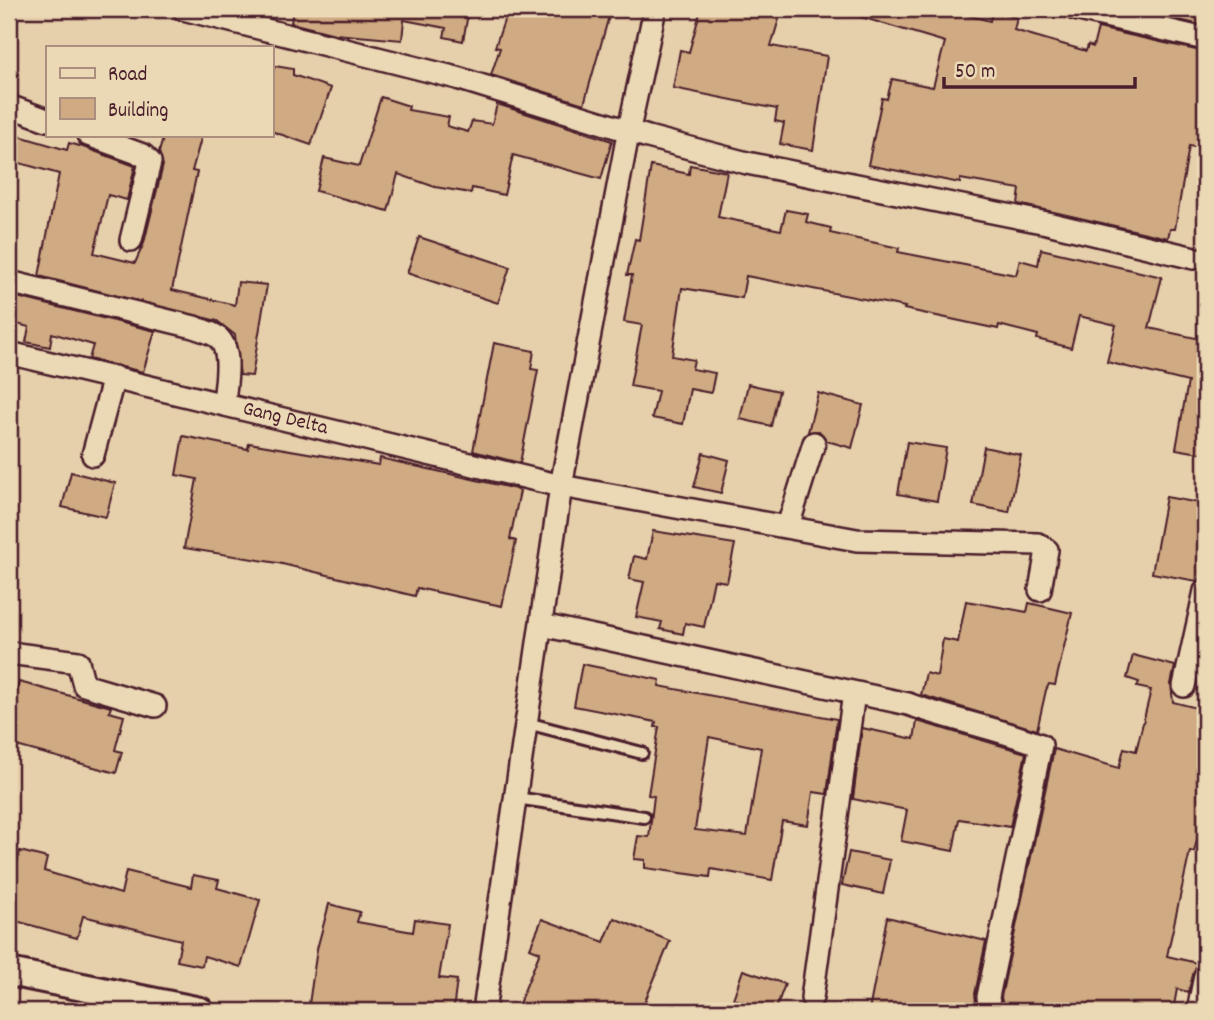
<svg xmlns="http://www.w3.org/2000/svg" width="1214" height="1020" font-family="Dekko,sans-serif">
  <rect width="100%" height="100%" fill="#e6cfab"/>
  <filter id="ink" filterUnits="userSpaceOnUse"><feTurbulence type="fractalNoise" baseFrequency=".0143" numOctaves="2"/><feDisplacementMap in="SourceGraphic" scale="14" xChannelSelector="R" yChannelSelector="G"/><feConvolveMatrix kernelMatrix="1 2 1 2 8 2 1 2 1" color-interpolation-filters="sRGB"/></filter>
  <g filter="url(#ink)">
    <g fill="#cfaa82" stroke="#4a1f2b" stroke-width="2" fill-rule="evenodd">
      <path d="M293,9H469L463,41L444,37L446,28L404,20L402,40L335,34L291,23Z"/>
      <path d="M508,9H611L584,104L491,75L500,48L495,47Z"/>
      <path d="M701,9H782L771,46L827,56L813,150L780,144L784,123L775,121L777,109L673,88L680,50L689,52Z"/>
      <path d="M852,9H944L990,21L992,11L1017,18L1014,30L1086,51L1088,45L1093,47L1098,28L1205,52V149L1189,146L1175,229H1170L1168,238L1018,204L1020,189L960,179V183L868,165L882,98L887,99L892,79L933,87L945,42L851,14Z"/>
      <path d="M1132,9H1205V26Z"/>
      <path d="M275,66L293,69V75L331,88L311,145L271,131V76Z"/>
      <path d="M381,97L409,106L408,110L449,117L447,126L468,132L472,121L492,124L497,104L612,141L601,179L513,155L504,195L472,188L471,193L435,187L398,174L388,211L316,191L324,158L359,166Z"/>
      <path d="M9,133L67,150L69,143L83,147L135,166L127,200L108,195L94,253L135,263L144,243L163,165L159,152L164,135H202L192,171L197,172L172,290L235,305L238,282L267,285L252,376L240,375L235,335L217,321L39,276L59,174L9,160Z"/>
      <path d="M690,165L727,172L718,217L781,230L786,210L808,214L806,222L831,228L830,233L899,248L898,252L1016,275L1020,260L1038,265L1041,249L1162,277L1149,328L1205,340V454L1176,449L1188,382L1107,362L1116,325L1079,316L1071,348L1037,339L1038,335L999,325L998,329L904,309L905,307L746,276L742,298L682,288L672,356L694,360L692,369L715,373L711,393L690,389L683,424L652,418L658,391L630,386L642,325L624,322L632,275H627L635,239L639,240L651,166L689,174Z"/>
      <path d="M419,237L510,267L498,303L407,273Z"/>
      <path d="M9,295L155,331L143,372L89,359L93,345L52,333L50,347L26,342L29,327L9,322Z"/>
      <path d="M494,343L534,351L531,369L538,370L520,463L473,451Z"/>
      <path d="M748,384L779,391L771,426L740,419Z"/>
      <path d="M818,393L863,405L852,448L827,441L819,431L808,432Z"/>
      <path d="M183,436L248,449L249,443L379,465L380,458L516,489L520,491L510,539L516,541L502,606L417,588L415,596L278,563L184,548L197,479L176,475Z"/>
      <path d="M907,442L946,448L937,501L898,494Z"/>
      <path d="M984,447L1021,455L1009,512L973,505Z"/>
      <path d="M703,453L729,460L721,493L694,487Z"/>
      <path d="M71,472L115,483L106,517L62,507Z"/>
      <path d="M1166,497L1205,504V552L1200,579L1197,581L1152,573Z"/>
      <path d="M653,531L735,544L727,582L714,580L704,627L685,623L683,634L660,629L662,622L636,617L644,582L629,579L634,556L647,559Z"/>
      <path d="M966,601L1027,612L1029,603L1072,613L1055,685L1049,684L1046,690L1037,730L921,695L926,673L937,676L943,639L958,642Z"/>
      <path d="M1133,655L1175,666L1171,684L1173,702L1205,710V808L1194,852L1190,851L1167,956L1197,963L1188,992L1177,989L1173,1011H1020L1003,1007L1001,997L1054,749L1119,768L1124,748L1136,751L1151,690L1137,687L1139,682L1127,678Z"/>
      <path d="M582,664L660,680L659,686L837,719L827,794L813,792L808,825L782,821L772,880L711,869L710,877L645,868V860L634,859L638,836L649,837L654,796L648,795L659,727H655L656,722L574,706ZM709,737L761,748L747,836L695,830Z"/>
      <path d="M19,682L111,707L109,712L124,716L115,750L122,752L116,773L9,744V690L16,692Z"/>
      <path d="M917,721L1026,753L1010,827L959,819L953,851L901,841L907,810L853,799L862,728L914,739Z"/>
      <path d="M20,851L47,858L44,871L121,894L126,871L191,887L193,875L219,880L217,888L260,900L241,967L204,956L202,966L177,961L181,940L83,916L77,938L9,919V895Z"/>
      <path d="M849,852L890,860L883,894L842,885Z"/>
      <path d="M329,904L360,912L357,922L413,932L415,919L448,924L439,978L457,980L453,1011H370L336,1006V1011H308L317,949Z"/>
      <path d="M887,917L986,941L975,994L977,1011H869Z"/>
      <path d="M614,918L670,941L641,1011H516L540,952L530,948L542,919L604,942Z"/>
      <path d="M743,970L785,984L775,1011L733,999Z"/>
    </g>
    <g fill="none" stroke-linecap="round" stroke-linejoin="round">
      <g stroke="#4a1f2b" stroke-width="16">
        <g id="service">
          <path d="M527,723L642,753"/>
          <path d="M516,798L644,817"/>
        </g>
      </g>
      <g stroke="#4a1f2b" stroke-width="26">
        <g id="minor">
          <path d="M183,9L457,78L648,137L747,163L1047,223L1194,258"/>
          <path d="M1075,9L1205,39"/>
          <path d="M9,106L47,120"/>
          <path d="M88,135L143,155L150,162L131,240"/>
          <path d="M9,282L194,327C201,330 210,332 216,336C234,348 225,385 224,403"/>
          <path id="s1" d="M9,353L561,486L857,540L1038,544L1047,550L1040,590"/>
          <path d="M93,455L114,377"/>
          <path d="M788,526L814,443"/>
          <path d="M542,625L908,704C952,720 997,728 1041,745L988,997L990,1011"/>
          <path d="M9,653L78,662L84,685L155,706"/>
          <path d="M1184,686L1205,591"/>
          <path d="M812,998L854,693"/>
          <path d="M484,1011L561,486L629,129L655,9"/>
          <path d="M1198,1011L1205,976"/>
        </g>
      </g>
      <g stroke="#4a1f2b" stroke-width="32">
        <path id="tertiary" d="M9,972L200,1011"/>
      </g>
      <use href="#service" stroke="#ebd8b5" stroke-width="10"/>
      <use href="#minor" stroke="#ebd8b5" stroke-width="21"/>
      <use href="#tertiary" stroke="#ebd8b5" stroke-width="26"/>
    </g>
  </g>
  <g text-anchor="middle" dominant-baseline="central" stroke-width="7" stroke-linejoin="round" paint-order="stroke">
    <g font-size="21" fill="#4a1f2b" stroke="#ebd8b5">
      <text stroke="none"><textPath href="#s1" startOffset="284">Gang Delta</textPath></text>
    </g>
  </g>
  <rect width="1214" height="1020" fill="none" stroke="#ebd8b5" stroke-width="35"/>
  <rect x="18" y="18" width="1179" height="985" fill="none" stroke="#4a1f2b" stroke-width="2.5" filter="url(#ink)"/>
  <rect x="46" y="46" width="228" height="91" fill="#ebd8b5" stroke="#ab8e7e" stroke-width="2"/>
  <rect x="60" y="68" width="35" height="10" fill="#ebd8b5" stroke="#ab8e7e" stroke-width="2"/>
  <text x="108" y="80" font-size="21" fill="#4a1f2b">Road</text>
  <rect x="60" y="98" width="35" height="21" fill="#cfaa82" stroke="#ab8e7e" stroke-width="2"/>
  <text x="108" y="116" font-size="21" fill="#4a1f2b">Building</text>
  <path d="M944 77v10h191v-10" fill="none" stroke="#4a1f2b" stroke-width="3.5"/>
  <text x="955" y="77" font-size="21" fill="#4a1f2b" stroke="#ebd8b5" stroke-width="5" paint-order="stroke">50 m</text>
</svg>
